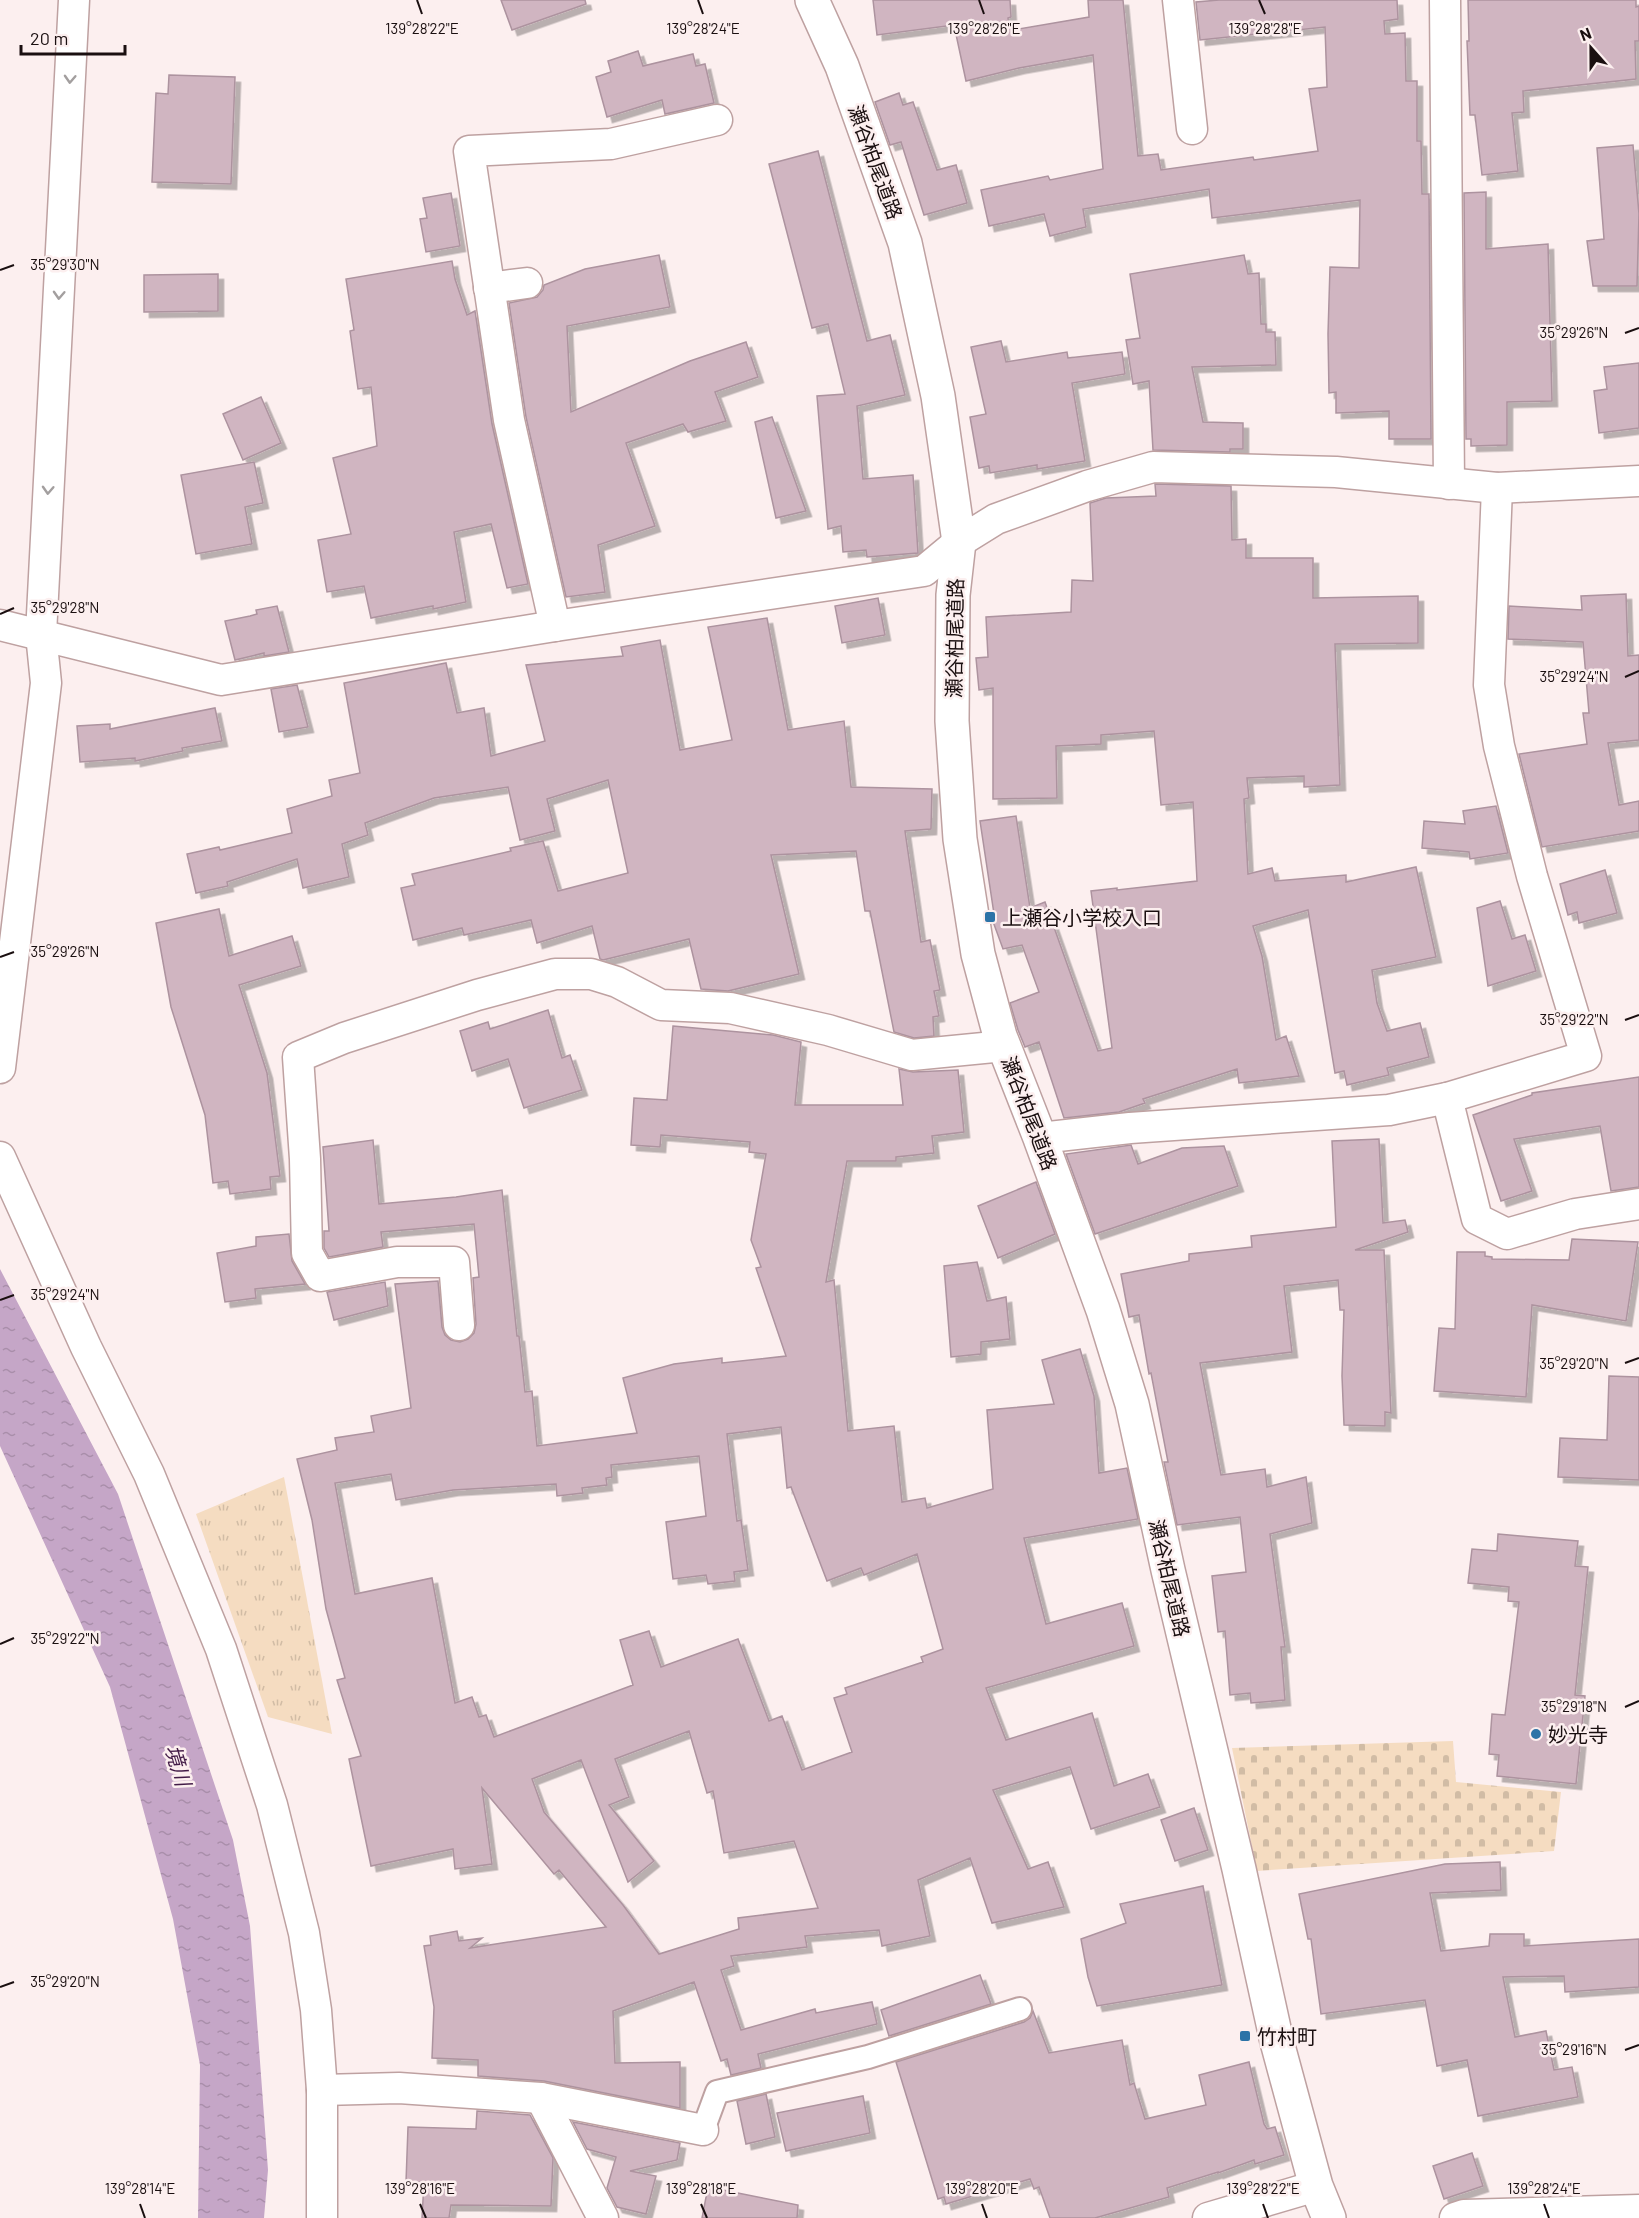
<svg xmlns="http://www.w3.org/2000/svg" width="1639" height="2218" font-family="Barlow,'Noto Sans JP',sans-serif">
  <defs>
    <pattern id="grass-tufts" width="24" height="20" patternUnits="userSpaceOnUse" patternTransform="scale(1.5)"><rect width="24" height="20" fill="#f5dcc1"/><path d="M3 7l-1-3M5 7V3M7 7l1-3M15 17l-1-3M17 17v-4M19 17l1-3" fill="none" stroke="#d1bca5"/></pattern>
    <pattern id="cemetery-stones" width="16" height="16" patternUnits="userSpaceOnUse" patternTransform="scale(1.5)"><rect width="16" height="16" fill="#f5dcc1"/><path d="M2 7V4a2 2 0 0 1 4 0v3zM10 15v-3a2 2 0 0 1 4 0v3z" fill="#d1bca5"/></pattern>
    <pattern id="water-ripples" width="26" height="14" patternUnits="userSpaceOnUse" patternTransform="scale(1.5)"><rect width="26" height="14" fill="#c5a6c7"/><path d="M2 4q2-2 4 0t4 0M15 11q2-2 4 0t4 0" fill="none" stroke="#a98eaa"/></pattern>
    <filter id="shadow"><feDropShadow dx="5.5" dy="5.5" stdDeviation="0" flood-color="#0004"/></filter>
  </defs>
  <rect width="100%" height="100%" fill="#fcefef"/>
  <path fill="url(#grass-tufts)" d="M284,1477L332,1734L268,1717L196,1514Z"/>
  <path fill="url(#cemetery-stones)" d="M1453,1741L1456,1782L1561,1792L1554,1851L1257,1871L1232,1748Z"/>
  <path fill="url(#water-ripples)" d="M0,1269L118,1494L233,1840L250,1926L268,2170L264,2218H198L200,2065L173,1919L110,1687L0,1446Z"/>
  <g fill="#d0b5c1" stroke="#ad939f" stroke-width="1.5" fill-rule="evenodd" filter="url(#shadow)">
    <path d="M501,0H585L586,4L512,30Z"/>
    <path d="M873,0H1010L1011,17L1008,18L1009,27L1018,25L1019,29L1089,17L1088,0H1123L1138,156L1158,154L1161,170L1253,157L1254,160L1318,151L1309,89L1327,87L1325,27L1200,40L1196,2L1219,0H1397L1398,19L1384,21L1385,34L1405,33L1406,81H1417V141H1421L1422,194H1429L1431,439H1389V411L1336,413V392L1329,393L1328,334L1330,267L1359,268L1360,200L1212,218L1209,189L1083,209L1086,227L1050,236L1044,214L989,226L981,190L1048,176L1050,180L1103,169L1093,55L1019,68L966,81L954,25L877,35Z"/>
    <path d="M1468,0H1636V7L1639,6V41H1635L1636,79L1523,91L1524,112L1512,113L1518,171L1482,175L1475,115H1470L1467,41H1469Z"/>
    <path d="M638,51L643,66L693,54L696,66L705,64L714,103L665,114L662,100L607,117L596,77L611,72L608,61Z"/>
    <path d="M169,75L235,77L231,184L152,182L156,93L168,94Z"/>
    <path d="M899,93L903,105L913,102L937,170L956,165L967,203L924,215L901,142L890,145L875,102Z"/>
    <path d="M1633,145L1639,214L1637,286H1593L1587,241L1604,239L1597,148Z"/>
    <path d="M818,151L867,341L890,335L905,395L857,406L863,479L913,475L918,553L867,557L866,550L843,552L841,526L828,529L817,396L845,394L828,324L812,328L769,164Z"/>
    <path d="M1486,192V249L1548,244L1552,401L1507,402V445L1471,446V439H1466L1464,193Z"/>
    <path d="M451,193L460,246L426,252L420,219L427,218L423,198Z"/>
    <path d="M659,255L670,307L567,326L571,412L690,361L746,342L758,377L715,392L726,421L688,432L683,424L626,443L655,526L598,545L605,592L566,597L526,417L509,303L537,297L543,290L544,285L585,269Z"/>
    <path d="M1244,255L1248,274L1259,273L1261,324H1266V332H1275L1276,365L1192,367L1203,422L1243,423V449H1230V452L1153,450L1149,381L1133,384L1126,340L1140,338L1130,274Z"/>
    <path d="M452,261L455,279L467,315L475,311L492,424L528,584L507,588L491,524L454,532L466,602L433,609V606L371,618L364,586L327,592L318,540L351,534L333,458L377,446L371,387L358,389L350,331L354,330L346,279Z"/>
    <path d="M218,274V311L144,312V275Z"/>
    <path d="M1001,341L1006,362L1067,352L1068,358L1122,352L1125,374L1072,383L1085,461L1037,469V465L990,473L989,466L979,468L970,417L986,414L971,347Z"/>
    <path d="M1639,363V428L1599,433L1594,391L1607,389L1604,367Z"/>
    <path d="M261,397L281,443L243,460L223,414Z"/>
    <path d="M772,417L806,511L776,518L755,422Z"/>
    <path d="M254,462L263,503L245,507L252,544L196,554L181,475Z"/>
    <path d="M1155,484L1231,486L1232,540L1246,539V558H1313V598L1418,596V643L1335,644L1340,785L1304,787V776L1247,778L1249,798L1244,799L1248,874L1272,868L1275,881L1346,875V882L1416,867L1436,957L1372,970L1377,1003L1387,1031L1420,1023L1429,1057L1387,1068L1389,1075L1347,1085L1344,1071L1335,1073L1308,910L1253,926L1262,956L1276,1040L1286,1036L1299,1076L1239,1083L1237,1069L1143,1099L1145,1103L1119,1112L1064,1118L1039,1042L1025,1047L1018,1030L1010,1003L1039,992L1022,945L1003,949L991,916L994,914L980,821L1016,816L1030,908L1045,902L1098,1051L1112,1048L1091,891L1117,888V890L1197,881L1193,802L1161,805L1154,731L1101,735V744L1056,746L1057,798L993,799V688L979,690L976,658L988,657L986,617L1071,612L1072,580L1093,581L1090,503L1106,498L1156,496Z"/>
    <path d="M1626,594L1628,656L1639,655V740L1608,743L1619,805L1639,801V831L1542,847L1519,754L1587,744L1583,713H1589L1583,642L1508,639L1509,606L1582,610L1581,596Z"/>
    <path d="M878,598L885,635L842,643L835,606Z"/>
    <path d="M277,606L289,652L264,656V653L235,660L225,621L250,616L257,614L256,610Z"/>
    <path d="M767,618L788,730L844,721L851,787L932,789L931,829L905,831L921,942L930,940L940,990L934,991L939,1016L933,1017L934,1036L914,1038L894,1032L870,911H865L856,851L771,855L799,974L728,991L701,989L689,939L603,960L600,959L592,926L537,943L531,920L464,935L462,928L413,940L401,888L415,885L412,874L511,851L510,848L543,841L558,891L628,873L608,780L547,799L555,831L520,840L508,787L434,798L365,823L368,835L342,844L349,877L303,888L297,859L227,882L228,886L196,893L187,854L219,847L220,850L292,833L287,809L332,796L329,780L360,773L344,683L446,663L457,713L484,708L491,756L545,741L526,665L623,656L621,647L660,640L680,750L732,740L708,627Z"/>
    <path d="M297,685L308,727L279,732L271,689Z"/>
    <path d="M215,708L222,741L182,748L183,751L135,761V758L80,762L77,726L110,724V729Z"/>
    <path d="M1496,806L1508,853L1470,859L1469,852L1422,848L1424,821L1465,824L1463,811Z"/>
    <path d="M1605,870L1617,913L1579,923L1577,912L1568,915L1560,884Z"/>
    <path d="M1500,901L1512,939L1525,935L1536,971L1488,986L1477,908Z"/>
    <path d="M219,909L229,956L292,936L301,966L239,985L267,1073L280,1176L270,1177L271,1189L230,1194L228,1181L213,1183L205,1115L171,1007L156,923Z"/>
    <path d="M548,1010L562,1058L570,1055L582,1090L524,1108L508,1059L472,1071L460,1031L488,1022L490,1029Z"/>
    <path d="M673,1026L773,1035L801,1042L795,1105H903L899,1069L913,1072L958,1070L964,1132L932,1136L934,1153L896,1157V1161H847L826,1282L834,1280L848,1431L894,1426L902,1502L925,1498L927,1508L993,1489L987,1410L1054,1404L1042,1360L1080,1349L1094,1396L1099,1473L1127,1468L1138,1519L1024,1538L1046,1624L1122,1603L1134,1646L986,1688L1006,1740L1092,1713L1114,1786L1148,1774L1160,1807L1091,1829L1070,1767L993,1790L1028,1869L1048,1862L1064,1907L992,1923L970,1858L918,1880L930,1936L882,1946L879,1930L805,1936L807,1947L731,1956L734,1966L721,1970L741,2030L815,2009L816,2013L872,2002L877,2024L758,2054L761,2068L731,2075L727,2059L721,2061L694,1982L613,2011L615,2063L680,2062V2108L544,2081L478,2076V2060L432,2058L434,2007L424,1946L431,1945L430,1936L457,1931L459,1941L482,1938L470,1948L606,1927L559,1870L554,1874L482,1788L492,1864L455,1869L453,1849L371,1866L349,1759L361,1756L337,1680L345,1678L326,1609L312,1520L297,1459L337,1450L335,1438L374,1432L371,1416L411,1408L395,1284L438,1281L442,1327L445,1335L451,1340L460,1342L468,1339L474,1333L476,1324L473,1278L479,1277L474,1224L381,1232L383,1247L329,1257L324,1248V1231H329L323,1147L373,1140L379,1204L456,1197L502,1190L517,1336H519L525,1392L532,1391L537,1446L637,1433L623,1378L674,1364L722,1358V1363L786,1356L756,1268L761,1267L751,1240L766,1154L749,1152L750,1142L661,1135L660,1147L631,1145L634,1098L667,1100ZM781,1427L787,1488L791,1487L827,1581L861,1568L864,1575L917,1554L943,1649L921,1657L923,1662L845,1688L847,1694L834,1698L852,1752L802,1770L782,1716L769,1721L738,1639L661,1667L649,1631L620,1640L633,1685L494,1737L486,1715L479,1717L472,1697L455,1703L432,1578L355,1594L335,1483L391,1474L396,1500L453,1490L556,1484L557,1496L583,1493L582,1488L607,1485L606,1478L612,1477L611,1465L699,1456L706,1516L666,1522L673,1579L706,1575L708,1584L735,1581L734,1572L748,1570L741,1520L737,1521L727,1434ZM689,1731L707,1793L713,1791L724,1853L794,1841L818,1908L738,1918L739,1929L659,1954L623,1905L544,1812L532,1779L581,1760L628,1882L654,1861L609,1805L629,1797L615,1759Z"/>
    <path d="M1639,1077V1187L1611,1191L1600,1126L1514,1139L1532,1191L1501,1201L1473,1115L1532,1095V1093Z"/>
    <path d="M1379,1139L1383,1223L1405,1220L1408,1232L1355,1250H1384L1391,1413L1385,1412V1426L1344,1425L1342,1376L1344,1310H1340L1338,1280L1284,1286L1292,1352L1200,1363L1221,1475L1265,1469L1267,1487L1306,1477L1312,1523L1270,1534L1285,1647H1281L1285,1700L1251,1703L1250,1693L1230,1695L1225,1631L1218,1632L1212,1576L1246,1572L1240,1517L1177,1525L1164,1462H1168L1151,1373L1149,1374L1139,1315L1129,1317L1121,1274L1189,1261V1254L1252,1247L1251,1236L1336,1227L1332,1141Z"/>
    <path d="M1131,1145L1138,1164L1182,1148L1224,1146L1238,1186L1095,1234L1066,1154Z"/>
    <path d="M1036,1182L1055,1234L998,1258L978,1206Z"/>
    <path d="M289,1234L292,1261L305,1284L255,1289L256,1298L225,1302L217,1253L256,1246V1237Z"/>
    <path d="M1572,1239L1638,1242L1626,1321L1532,1305L1526,1397L1434,1391L1439,1328L1455,1329L1457,1252H1485V1256L1492,1257V1259L1569,1260Z"/>
    <path d="M977,1262L987,1301L1006,1297L1010,1339L981,1342V1354L951,1357L944,1266Z"/>
    <path d="M385,1282L388,1306L334,1320L327,1292Z"/>
    <path d="M1609,1376L1639,1377V1480L1558,1477L1560,1438L1607,1440Z"/>
    <path d="M1498,1534L1578,1541L1575,1566L1588,1567L1575,1695L1585,1696L1576,1784L1497,1776L1499,1755L1489,1754L1492,1714L1505,1715L1519,1602L1508,1601L1509,1587L1468,1583L1472,1549L1497,1551Z"/>
    <path d="M1194,1808L1208,1850L1175,1861L1161,1820Z"/>
    <path d="M1500,1862L1501,1890L1430,1893L1441,1951L1489,1946L1490,1934H1524V1946L1639,1939V1987L1565,1992L1564,1976L1503,1977L1515,2037L1546,2031L1554,2070L1572,2067L1578,2097L1478,2116L1467,2060L1437,2066L1425,2000L1321,2014L1311,1939H1308L1299,1894L1445,1864Z"/>
    <path d="M1203,1886L1222,1985L1097,2006L1088,1977L1081,1939L1126,1923L1120,1904Z"/>
    <path d="M980,1975L991,2004L889,2036L881,2010Z"/>
    <path d="M1033,2011L1049,2053L1122,2040L1130,2085L1134,2083L1145,2119L1206,2105L1199,2075L1249,2062L1264,2124L1267,2129L1275,2127L1284,2155L1255,2164L1254,2160L1218,2173V2172L1167,2188L1169,2197L1095,2218H1050L1039,2187L1034,2189L1030,2179L946,2204L944,2197L938,2199L896,2062L1024,2022L1030,2018Z"/>
    <path d="M766,2094L775,2137L746,2144L737,2101Z"/>
    <path d="M863,2096L870,2133L786,2151L777,2113Z"/>
    <path d="M477,2111L530,2115L553,2158L551,2206L451,2205L449,2218H422L424,2182H406L408,2127L476,2129Z"/>
    <path d="M573,2122L680,2143L677,2160L630,2171L656,2176L646,2214L617,2207L607,2188L616,2157L587,2149Z"/>
    <path d="M1472,2153L1483,2186L1444,2199L1433,2166Z"/>
    <path d="M708,2187L798,2205L797,2218H702Z"/>
  </g>
  <g fill="none" stroke-linecap="round" stroke-linejoin="round">
    <g stroke="#bea1a1" stroke-width="26">
      <path id="pedestrian" d="M703,2130L717,2092L868,2057L1020,2009"/>
    </g>
    <g stroke="#bea1a1" stroke-width="33">
      <g id="minor">
        <path d="M1178,0L1192,129"/>
        <path d="M1445,0L1449,484"/>
        <path d="M489,288L527,283"/>
        <path d="M0,625L221,680L555,626L924,571L959,542L996,519L1087,486L1153,467L1336,472L1497,488L1639,481"/>
        <path d="M555,626L509,420L469,151L611,144L717,120"/>
        <path d="M0,1068L46,683L41,634L74,0"/>
        <path d="M1447,1098L1586,1056L1532,876L1499,746L1489,685L1497,488"/>
        <path d="M1040,1138L1130,1128L1389,1110L1447,1098L1477,1219L1507,1234L1575,1214L1639,1204"/>
        <path d="M0,1157L86,1347L149,1474L221,1649L272,1805L304,1933L316,2010L322,2090V2218"/>
        <path d="M459,1325L454,1262H397L320,1276L307,1253L305,1159L298,1057L344,1038L477,995L555,974H591L617,982L661,1005L730,1008L828,1030L912,1055L1004,1046"/>
        <path d="M322,2090L399,2088L541,2098L703,2130"/>
        <path d="M541,2098L603,2218"/>
        <path d="M1208,2218L1316,2186"/>
        <path d="M1455,2218L1464,2215L1639,2210"/>
      </g>
    </g>
    <g stroke="#bea1a1" stroke-width="36">
      <path id="secondary" d="M812,0L842,66L905,243L938,396L959,542L953,595L952,721L960,839L978,954L1000,1036L1040,1138L1103,1310L1132,1404L1168,1570L1239,1869L1277,2042L1316,2186L1329,2218"/>
    </g>
    <use href="#pedestrian" stroke="#fff" stroke-width="22"/>
    <use href="#minor" stroke="#fff" stroke-width="30"/>
    <use href="#secondary" stroke="#fff" stroke-width="33"/>
  </g>
  <defs><path id="oneway-chevron" d="M-2-3.5L2.5 0L-2 3.5" fill="none" stroke-width="1.6" stroke-linecap="round" stroke-linejoin="round" transform="scale(1.5)"/></defs>
  <g stroke="#a39f9f">
    <use href="#oneway-chevron" transform="translate(70 79) rotate(93)"/>
    <use href="#oneway-chevron" transform="translate(59 295) rotate(93)"/>
    <use href="#oneway-chevron" transform="translate(48 490) rotate(93)"/>
  </g>
  <path fill="none" stroke="#1a0f10" stroke-width="2" d="M417,0L422,14M698,0L703,14M979,0L984,14M1259,0L1265,14M0,270L14,265M1625,333L1639,328M0,614L14,608M1625,677L1639,671M0,957L14,952M1625,1020L1639,1015M0,1300L14,1295M1625,1363L1639,1358M0,1644L14,1638M1625,1707L1639,1701M0,1987L14,1982M1625,2050L1639,2045M140,2204L145,2218M420,2204L426,2218M701,2204L707,2218M982,2204L987,2218M1263,2204L1268,2218M1544,2204L1549,2218"/>
  <g fill="#2c73a7" stroke="#fcefef" stroke-width="2">
    <rect x="984" y="911" width="12" height="12" rx="3"/>
    <circle cx="1536" cy="1734" r="6"/>
    <rect x="1239" y="2030" width="12" height="12" rx="3"/>
  </g>
  <g text-anchor="middle" dominant-baseline="central" stroke-width="5" stroke-linejoin="round" paint-order="stroke">
    <g font-size="20" fill="#1a0f10" stroke="#fcefef">
      <text transform="translate(876 162) rotate(70)">瀬谷柏尾道路</text>
      <text transform="translate(954 638) rotate(-89)">瀬谷柏尾道路</text>
      <text transform="translate(1030 1113) rotate(69)">瀬谷柏尾道路</text>
      <text transform="translate(1170 1578) rotate(77)">瀬谷柏尾道路</text>
    </g>
    <g font-size="20" fill="#1a0f10" stroke="#fcefef" text-anchor="start">
      <text x="1002" y="917">上瀬谷小学校入口</text>
      <text x="1548" y="1734">妙光寺</text>
      <text x="1257" y="2036">竹村町</text>
    </g>
    <g font-size="21" font-style="italic" fill="#421b47" stroke="#fcefef">
      <text transform="translate(179 1765) rotate(73)">境川</text>
    </g>
  </g>
  <g font-size="15" text-anchor="middle" fill="#1a0f10" stroke="#fcefef" stroke-width="5" stroke-linejoin="round" paint-order="stroke">
    <text x="422" y="34">139°28'22"E</text>
    <text x="703" y="34">139°28'24"E</text>
    <text x="984" y="34">139°28'26"E</text>
    <text x="1265" y="34">139°28'28"E</text>
    <text x="65" y="270">35°29'30"N</text>
    <text x="1574" y="338">35°29'26"N</text>
    <text x="65" y="613">35°29'28"N</text>
    <text x="1574" y="682">35°29'24"N</text>
    <text x="65" y="957">35°29'26"N</text>
    <text x="1574" y="1025">35°29'22"N</text>
    <text x="65" y="1300">35°29'24"N</text>
    <text x="1574" y="1369">35°29'20"N</text>
    <text x="65" y="1644">35°29'22"N</text>
    <text x="1574" y="1712">35°29'18"N</text>
    <text x="65" y="1987">35°29'20"N</text>
    <text x="1574" y="2055">35°29'16"N</text>
    <text x="140" y="2194">139°28'14"E</text>
    <text x="420" y="2194">139°28'16"E</text>
    <text x="701" y="2194">139°28'18"E</text>
    <text x="982" y="2194">139°28'20"E</text>
    <text x="1263" y="2194">139°28'22"E</text>
    <text x="1544" y="2194">139°28'24"E</text>
  </g>
  <g transform="translate(1591 48) rotate(339)" stroke="#fcefef" stroke-width="4.5" paint-order="stroke">
  <path d="M0-4.5L10 22L0 15L-10 22Z" fill="#1a0f10"/>
  <text y="-9" font-size="16" font-weight="bold" text-anchor="middle" fill="#1a0f10">N</text>
  </g>
  <path d="M21 45v9h104v-9" fill="none" stroke="#1a0f10" stroke-width="3"/>
  <text x="30" y="45" font-size="18" fill="#1a0f10" stroke="#fcefef" stroke-width="4.5" paint-order="stroke">20 m</text>
</svg>
